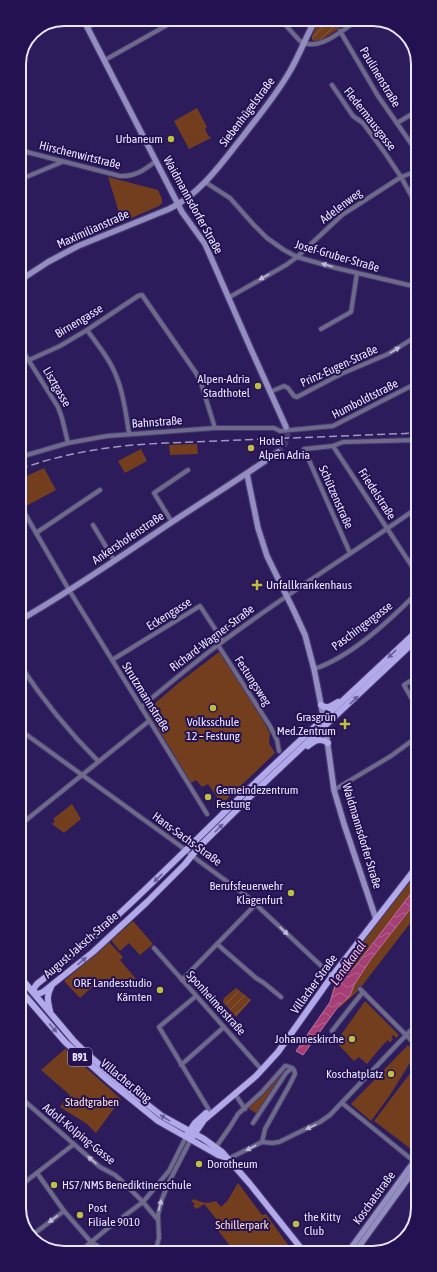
<svg xmlns="http://www.w3.org/2000/svg" width="437" height="1272" font-family="'Asap Condensed',sans-serif">
  <defs>
    <pattern id="garden-furrows" width="10" height="10" patternUnits="userSpaceOnUse"><rect width="10" height="10" fill="#733e1e"/><path d="M-1 1l2-2M0 10L10 0M9 11l2-2" fill="none" stroke="#875a40"/></pattern>
    <pattern id="water-waves" width="16" height="10" patternUnits="userSpaceOnUse"><rect width="16" height="10" fill="#a53f76"/><path d="M0 5q4-4 8 0t8 0" fill="none" stroke="#b66491"/></pattern>
  </defs>
  <rect width="100%" height="100%" fill="#2d1c5c"/>
  <g fill="#733e1e">
    <path d="M197,108L207,127L205,129L209,137L210,136L211,138L189,149L174,121Z"/>
    <path d="M108,177L158,190L162,199V203L159,206L122,222Z"/>
    <path d="M197,444L198,454L170,455L169,445Z"/>
    <path d="M141,449L147,461L125,473L118,461Z"/>
    <path d="M44,468L56,490L24,507L20,500V479Z"/>
    <path d="M219,652L255,705L270,733L269,743L275,753L222,804L208,784L202,787L196,780L191,783L147,710L181,681Z"/>
    <path d="M72,804L81,819L64,833L52,824L55,821L53,819Z"/>
    <path d="M418,876V884L355,967L338,982L335,986L330,1001L333,989L349,964V961L350,958L409,882L414,880Z"/>
    <path d="M418,899V913L358,991L339,1008L338,1007L350,996L354,985L371,959Z"/>
    <path d="M133,921L153,944L140,955L129,943L120,951L111,940Z"/>
    <path d="M109,942L123,957L120,960L136,979H101L80,998L64,981Z"/>
    <path d="M365,1001L399,1035L396,1038L393,1035L391,1037L393,1039L390,1043L388,1040C380,1047 374,1056 367,1064L359,1057L354,1061L336,1042Z"/>
    <path d="M408,1045L416,1053L390,1095L371,1121L351,1104Z"/>
    <path d="M65,1049L121,1099L96,1133L87,1124L60,1107L70,1095L41,1070Z"/>
    <path d="M415,1067L418,1069V1140L411,1149L374,1121Z"/>
    <path d="M285,1069L287,1070L257,1114L248,1108Z"/>
    <path d="M238,1183L262,1215L266,1214L293,1252H235L217,1229L215,1225L218,1221L204,1204L197,1209L193,1206L195,1204L191,1201L194,1199C202,1203 207,1204 216,1201L221,1207L228,1200Z"/>
  </g>
  <g fill="url(#garden-furrows)">
    <path d="M320,19H340L346,24L321,40L316,42L312,40V36Z"/>
    <path d="M236,988L251,1000L236,1017L223,1002L224,998Z"/>
  </g>
  <path fill="url(#water-waves)" stroke="#b9719f" d="M418,884V899L371,959L354,985L350,996L338,1007L303,1055L296,1051L330,1002L335,986L338,982L355,967Z"/>
  <g fill="none" stroke-linecap="round" stroke-linejoin="round">
    <path stroke="#493a74" stroke-width="5.5" stroke-dasharray="5.5 3" stroke-linecap="butt" d="M278,452C286,445 290,438 286,427"/>
    <g stroke="#473873" stroke-width="6">
      <g id="street">
        <path d="M280,19L300,41C318,53 344,29 359,19"/>
        <path d="M88,27L103,19"/>
        <path d="M340,31L378,96L417,152"/>
        <path d="M105,60L178,19"/>
        <path d="M332,85L353,116L363,123L385,153L401,177L417,206"/>
        <path d="M397,123L417,111"/>
        <path d="M19,150L120,176C135,177 144,170 156,161"/>
        <path d="M19,180L62,162"/>
        <path d="M205,182L230,198L253,224L267,238L284,250L297,257L336,268L417,287"/>
        <path d="M228,298L286,265L297,257L342,215L401,177L417,171"/>
        <path d="M321,329L351,312L357,273"/>
        <path d="M87,330C98,345 111,361 117,378C124,395 126,415 129,433"/>
        <path d="M19,345L58,407L62,418L68,443"/>
        <path d="M29,360L60,346L87,330L138,296L142,295L196,373L201,383L215,428"/>
        <path d="M270,392L284,386L288,388L294,396L297,397L341,374L388,354L417,336"/>
        <path d="M333,446L417,574"/>
        <path d="M20,457L68,443L107,436L215,428H274L280,431L333,426L417,383"/>
        <path d="M20,505L69,590L207,814"/>
        <path d="M172,522L154,493L188,470"/>
        <path d="M93,525L114,560"/>
        <path d="M36,533L100,490"/>
        <path d="M350,553L304,449L333,446L343,442L417,440"/>
        <path d="M218,645L270,726L277,740L279,751"/>
        <path d="M112,660L200,606L223,641"/>
        <path d="M20,665C43,700 69,732 98,761"/>
        <path d="M314,669C351,657 390,620 417,593"/>
        <path d="M417,677L404,685L417,708"/>
        <path d="M141,707C165,687 189,667 214,648C280,598 350,555 417,508"/>
        <path d="M20,730L179,845L199,861L248,897L332,976"/>
        <path d="M334,790L391,756L417,737"/>
        <path d="M20,825L149,721"/>
        <path d="M217,944L256,978L264,983L281,997"/>
        <path d="M154,948L262,1070"/>
        <path d="M182,980L256,904"/>
        <path d="M360,989L418,1047"/>
        <path d="M196,996L159,1027L209,1110"/>
        <path d="M332,1031L346,1013L363,992"/>
        <path d="M181,1065L224,1027"/>
        <path d="M235,1094L245,1109"/>
        <path d="M20,1097L100,1167L115,1175L123,1182L143,1202L158,1220"/>
        <path d="M342,1103L416,1163"/>
        <path d="M253,1123L286,1073L292,1068"/>
        <path d="M262,1142L265,1129L289,1086L295,1074L294,1070L292,1068"/>
        <path d="M216,1147L230,1127L238,1114L262,1092L285,1066H287L292,1068"/>
        <path d="M228,1159L262,1142L272,1143L279,1142L320,1122L330,1115L410,1031L418,1025"/>
        <path d="M37,1173L64,1211L91,1242L99,1247L104,1253"/>
        <path d="M20,1186L74,1144"/>
        <path d="M31,1236L64,1211"/>
        <path d="M91,1242L92,1248L95,1253"/>
        <path d="M155,1252L159,1238L158,1215L162,1199L169,1182L191,1139"/>
        <path d="M78,1253L108,1228L143,1202L169,1171L186,1137"/>
      </g>
    </g>
    <g stroke="#473873" stroke-width="8">
      <g id="secondary">
        <path d="M83,19L182,212L205,244L209,253L250,347L286,427"/>
        <path d="M19,281L48,262L78,246L169,209C201,194 222,162 244,135C260,114 277,94 290,71C300,54 306,36 316,19"/>
        <path d="M247,474L258,528L267,556L294,611L305,635L314,669L325,725L334,790L344,824L376,919"/>
        <path d="M20,620C71,591 120,557 169,524C205,500 243,477 278,452"/>
        <path d="M348,1252L418,1156"/>
        <path d="M355,1252L418,1165"/>
      </g>
    </g>
    <g stroke="#473873" stroke-width="8">
      <g id="primary">
        <path d="M321,705C328,710 332,705 338,702"/>
        <path d="M308,746C314,741 320,737 328,743"/>
        <path d="M20,977L73,1040L84,1051L120,1083L162,1116L204,1139L222,1152L250,1184L304,1252"/>
        <path d="M20,990L65,1042L111,1083L158,1121L218,1155L227,1158"/>
        <path d="M34,993V988L37,984C107,930 169,866 232,805C293,746 356,689 417,631"/>
        <path d="M34,993L38,994L43,992L93,952L147,902L185,864L198,848L263,784L417,639"/>
        <path d="M50,1011C48,1002 46,996 51,987"/>
        <path d="M187,1135L195,1123L206,1113"/>
        <path d="M191,1139L204,1120L256,1076L278,1052L332,976L418,865"/>
      </g>
    </g>
    <use href="#street" stroke="#6e6b8a" stroke-width="4"/>
    <use href="#secondary" stroke="#948ec0" stroke-width="5.5"/>
    <use href="#primary" stroke="#b1a9ea" stroke-width="6"/>
    <path stroke="#a099c0" stroke-width="1.5" stroke-dasharray="8 4" stroke-linecap="butt" d="M20,469C67,452 116,445 166,443L417,433"/>
  </g>
  <defs><path id="oneway-solid" d="M-6-.8H1V-3.2L6.5 0L1 3.2V.8H-6Z"/></defs>
  <g fill="#bebcd6">
    <use href="#oneway-solid" transform="translate(327 265) rotate(-164)"/>
    <use href="#oneway-solid" transform="translate(264 277) rotate(151)"/>
    <use href="#oneway-solid" transform="translate(395 350) rotate(-31)"/>
    <use href="#oneway-solid" transform="translate(284 931) rotate(43)"/>
    <use href="#oneway-solid" transform="translate(311 1127) rotate(154)"/>
    <use href="#oneway-solid" transform="translate(251 1148) rotate(152)"/>
    <use href="#oneway-solid" transform="translate(92 1160) rotate(-139)"/>
    <use href="#oneway-solid" transform="translate(160 1205) rotate(-76)"/>
    <use href="#oneway-solid" transform="translate(53 1219) rotate(143)"/>
  </g>
  <g fill="#6a5d9e">
    <use href="#oneway-solid" transform="translate(392 654) rotate(136)"/>
    <use href="#oneway-solid" transform="translate(354 700) rotate(-43)"/>
    <use href="#oneway-solid" transform="translate(219 828) rotate(-45)"/>
    <use href="#oneway-solid" transform="translate(158 878) rotate(136)"/>
    <use href="#oneway-solid" transform="translate(82 961) rotate(-40)"/>
    <use href="#oneway-solid" transform="translate(53 1028) rotate(49)"/>
    <use href="#oneway-solid" transform="translate(165 1118) rotate(-148)"/>
  </g>
  <g fill="#bebf42" stroke="#241151" stroke-width="1.5">
    <circle cx="171" cy="139" r="4"/>
    <circle cx="258" cy="386" r="4"/>
    <circle cx="251" cy="448" r="4"/>
    <path d="M255 579h4v4h4v4h-4v4h-4v-4h-4v-4h4z"/>
    <circle cx="213" cy="708" r="4"/>
    <path d="M343 718h4v4h4v4h-4v4h-4v-4h-4v-4h4z"/>
    <circle cx="208" cy="797" r="4"/>
    <circle cx="291" cy="893" r="4"/>
    <circle cx="160" cy="990" r="4"/>
    <circle cx="352" cy="1039" r="4"/>
    <circle cx="391" cy="1074" r="4"/>
    <circle cx="199" cy="1164" r="4"/>
    <circle cx="54" cy="1185" r="4"/>
    <circle cx="80" cy="1215" r="4"/>
    <circle cx="296" cy="1224" r="4"/>
  </g>
  <g text-anchor="middle" dominant-baseline="central" stroke-width="4" stroke-linejoin="round" paint-order="stroke">
    <rect fill="#241151" stroke="#aea7cb" stroke-width="1" x="68" y="1048" width="24" height="18" rx="3"/>
    <g font-size="11" font-weight="bold" fill="#e9e7ff">
      <text x="80" y="1057">B91</text>
    </g>
    <g font-size="12" fill="#e9e7ff" stroke="#241151">
      <text transform="translate(380 77) rotate(59)">Paulinenstraße</text>
      <text transform="translate(247 112) rotate(-53)">Siebenhügelstraße</text>
      <text transform="translate(370 119) rotate(52)">Fledermausgasse</text>
      <text transform="translate(80 155) rotate(14)">Hirschenwirtstraße</text>
      <text transform="translate(193 205) rotate(61)">Waidmannsdorfer Straße</text>
      <text transform="translate(341 206) rotate(-37)">Adelenweg</text>
      <text transform="translate(93 229) rotate(-24)">Maximilianstraße</text>
      <text transform="translate(337 256) rotate(16)">Josef-Gruber-Straße</text>
      <text transform="translate(79 321) rotate(-31)">Birnengasse</text>
      <text transform="translate(339 366) rotate(-25)">Prinz-Eugen-Straße</text>
      <text transform="translate(57 387) rotate(60)">Lisztgasse</text>
      <text transform="translate(365 399) rotate(-27)">Humboldtstraße</text>
      <text transform="translate(157 422) rotate(-4)">Bahnstraße</text>
      <text transform="translate(377 494) rotate(57)">Friedelstraße</text>
      <text transform="translate(336 497) rotate(66)">Schützenstraße</text>
      <text transform="translate(128 538) rotate(-34)">Ankershofenstraße</text>
      <text transform="translate(169 614) rotate(-32)">Eckengasse</text>
      <text transform="translate(362 626) rotate(-37)">Paschingergasse</text>
      <text transform="translate(212 638) rotate(-37)">Richard-Wagner-Straße</text>
      <text transform="translate(253 681) rotate(57)">Festungsweg</text>
      <text transform="translate(146 697) rotate(58)">Strutzmannstraße</text>
      <text transform="translate(362 836) rotate(73)">Waidmannsdorfer Straße</text>
      <text transform="translate(187 839) rotate(36)">Hans-Sachs-Straße</text>
      <text transform="translate(81 945) rotate(-41)">August-Jaksch-Straße</text>
      <text transform="translate(314 984) rotate(-54)">Villacher Straße</text>
      <text transform="translate(216 1003) rotate(48)">Sponheimerstraße</text>
      <text transform="translate(126 1081) rotate(39)">Villacher Ring</text>
      <text transform="translate(79 1134) rotate(39)">Adolf-Kolping-Gasse</text>
      <text transform="translate(374 1198) rotate(-54)">Koschatstraße</text>
    </g>
    <g font-size="12" fill="#e9e7ff" stroke="#241151" text-anchor="end">
      <text x="163" y="139">Urbaneum</text>
      <text x="250" y="379">Alpen-Adria<tspan x="250" dy="14">Stadthotel</tspan></text>
      <text x="259" y="441" text-anchor="start">Hotel<tspan x="259" dy="14">Alpen Adria</tspan></text>
      <text x="266" y="585" text-anchor="start">Unfallkrankenhaus</text>
      <text x="336" y="717">Grasgrün<tspan x="336" dy="14">Med.Zentrum</tspan></text>
      <text x="213" y="722" text-anchor="middle">Volksschule<tspan x="213" dy="14">12 – Festung</tspan></text>
      <text x="216" y="790" text-anchor="start">Gemeindezentrum<tspan x="216" dy="14">Festung</tspan></text>
      <text x="283" y="886">Berufsfeuerwehr<tspan x="283" dy="14">Klagenfurt</tspan></text>
      <text x="152" y="983">ORF Landesstudio<tspan x="152" dy="14">Kärnten</tspan></text>
      <text x="344" y="1039">Johanneskirche</text>
      <text x="383" y="1074">Koschatplatz</text>
      <text x="207" y="1164" text-anchor="start">Dorotheum</text>
      <text x="62" y="1185" text-anchor="start">HS7/NMS Benediktinerschule</text>
      <text x="88" y="1208" text-anchor="start">Post<tspan x="88" dy="14">Filiale 9010</tspan></text>
      <text x="304" y="1217" text-anchor="start">the Kitty<tspan x="304" dy="14">Club</tspan></text>
    </g>
    <g font-size="12" fill="#f9ded0" stroke="#241151">
      <text x="92" y="1102">Stadtgraben</text>
      <text x="242" y="1225">Schillerpark</text>
    </g>
    <g font-size="13" font-style="italic" fill="#f6bfd8" stroke="#241151">
      <text transform="translate(348 963) rotate(-54)">Lendkanal</text>
    </g>
  </g>
  <path d="M0 0H437V1272H0ZM64 26H373A38 38 0 0 1 411 64V1208A38 38 0 0 1 373 1246H64A38 38 0 0 1 26 1208V64A38 38 0 0 1 64 26Z" fill="#241151" fill-rule="evenodd"/>
  <path fill="none" stroke="#e9e7ff" stroke-width="2" d="M64 26H373A38 38 0 0 1 411 64V1208A38 38 0 0 1 373 1246H64A38 38 0 0 1 26 1208V64A38 38 0 0 1 64 26Z"/>
</svg>
